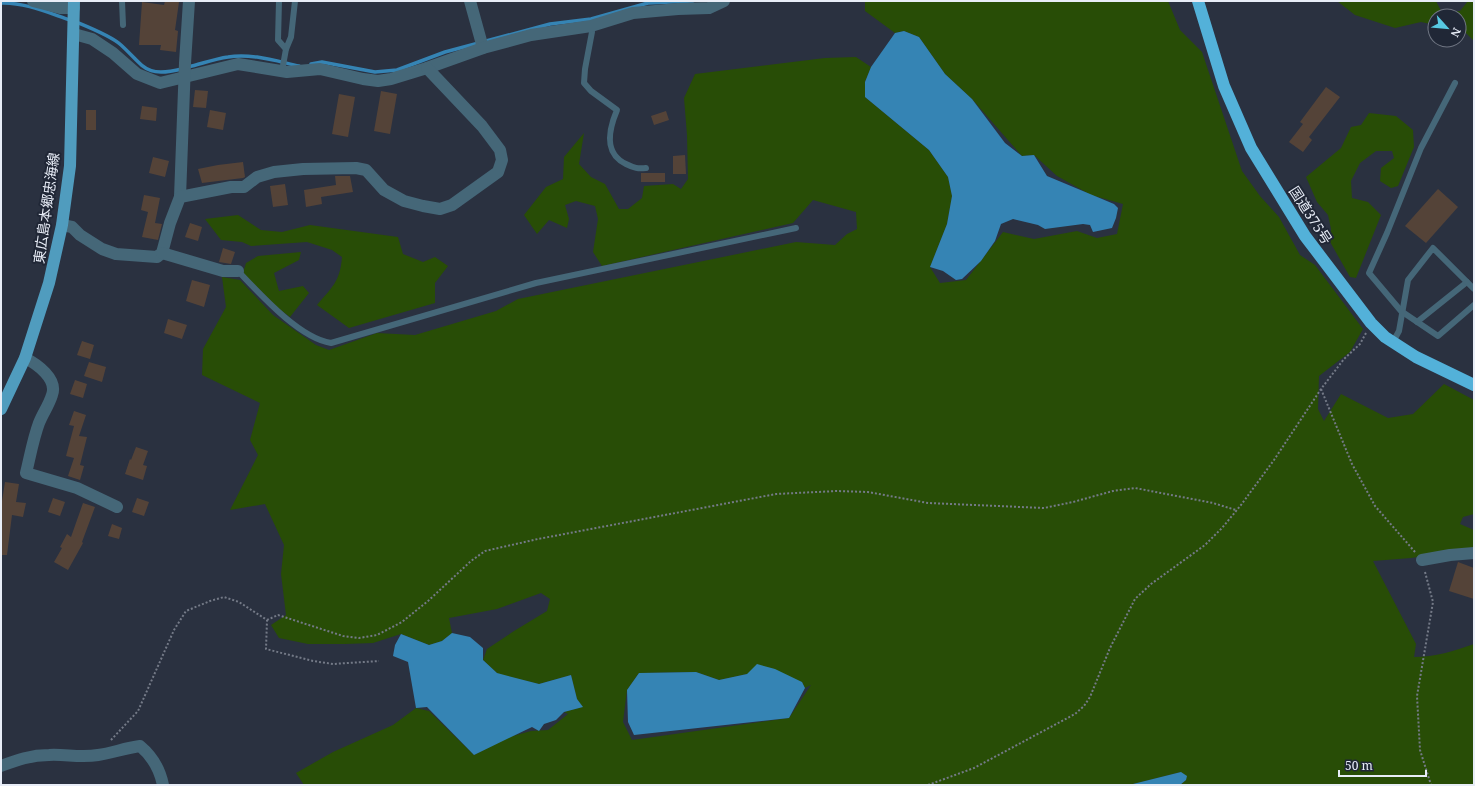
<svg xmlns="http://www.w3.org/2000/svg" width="1475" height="786" font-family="'Noto Serif','Noto Sans JP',serif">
  <rect width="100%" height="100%" fill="#2a3140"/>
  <g fill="#284d06" fill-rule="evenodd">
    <path d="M865,1H1168L1180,30L1202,52L1242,171L1260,196L1279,217L1300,255L1315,265L1363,329L1350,352L1319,376L1318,409L1324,421L1341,394L1388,418L1413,414L1444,384L1474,400V514L1463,517L1460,524L1474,530V549L1411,558L1373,561L1416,644L1414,657C1435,657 1454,651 1474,644V785H1180L1186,780L1181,772L1129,785H304L296,773L333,752L393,725L416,708L429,711L474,755L509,737L531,731L548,730L568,714L564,712L582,707L577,699L571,675L539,684L498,674L483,660L487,649L514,631L547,611L550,599L541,593L497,609L449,618L452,633L442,641L429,645L401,634L373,643L345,644H308L279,638L271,625L286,615L281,574L284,545L265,504L230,510L258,455L250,440L260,403L202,375L203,349L226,307L222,277L240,280L273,315L316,345L329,350L377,333L415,335L496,311L518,299L796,242L835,245L847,234L857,229L856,212L813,200L793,223L602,266L593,252L598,219L595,206L576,201L565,205L569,219L567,228L549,220L537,234L524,215L546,187L563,179L564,157L584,133L579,164L591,177L605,184L619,209H628L642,198L644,186L673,184L681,189L688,179L687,135L684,98L695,74L825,58L856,57L871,67L865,82V97L929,150L948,177L952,196L947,224L930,267L940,283L966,280L1003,232L1034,239L1077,231L1097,238L1117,234L1123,204L1091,195L1057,176L1034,155L1022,156L972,99L945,74L919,37L904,31L895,33L865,11ZM696,672L719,680L747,674L802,682L805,688L811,685L789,718L632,740L623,722L627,690L639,673Z"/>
    <path d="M1337,1H1436L1442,13L1460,11L1468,1H1474V41L1464,31L1459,30V16H1435V25L1421,22L1395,28L1355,15Z"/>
    <path d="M1369,113L1396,116L1413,130L1414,147L1398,186L1391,188L1380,181L1381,168L1394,158L1392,151H1376L1360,163L1351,181L1352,198L1368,202L1381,215L1356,278L1350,277L1329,240L1331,229L1328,215L1317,202L1306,177L1341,148L1351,127L1361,125Z"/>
    <path d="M238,215L261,230L282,232L310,225L398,237L403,254L423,262L435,257L448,266L435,283V303L349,328L317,305C332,287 340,282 342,257L332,250L307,242L251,246L242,242L221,240L205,219Z"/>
    <path d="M301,252L299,260L274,273L279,291L303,286L309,293L290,317L278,308L243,273L246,263L258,256Z"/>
  </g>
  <g fill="#3584b4">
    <path d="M904,31L919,37L945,74L972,99L1005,143L1022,156L1034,155L1047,176L1114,204L1118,208L1116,218L1112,228L1093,232L1090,225L1083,224L1045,229L1038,225L1013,219L1001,224L995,241L981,261L962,279L956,280L943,271L930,267L947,224L952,196L948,177L929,150L865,97V82L871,67L895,33Z"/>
    <path d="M452,633L470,637L483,648V660L497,673L539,684L571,675L577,699L583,707L564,712L556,720L544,724L539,731L532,727L474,755L427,707L416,708L408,662L393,656L395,645L401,634L429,645L442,641Z"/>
    <path d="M757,664L775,669L802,682L805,688L789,718L634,735L628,722L627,690L639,673L696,672L719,680L747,674Z"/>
    <path d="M1181,772L1187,776L1186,780L1180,785H1129Z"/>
  </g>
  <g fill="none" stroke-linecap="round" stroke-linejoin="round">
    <g stroke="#3584b4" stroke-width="3.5">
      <path d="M1,3C24,2 49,13 70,20"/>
      <path d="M76,22C88,27 111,36 121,45C145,67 145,78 182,69"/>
      <path d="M311,64L322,62L375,72L397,70L445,52L550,24L591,19L648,3L693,1"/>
      <path d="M188,67C201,64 214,59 228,57C251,53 276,61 299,66"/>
    </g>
  </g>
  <g fill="#544338">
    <path d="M165,1L179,2L175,30L178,31L176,52L160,50L161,45H139L142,2L164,5Z"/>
    <path d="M1326,87L1340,97L1309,137L1312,140L1303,152L1289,142L1303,124L1300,122Z"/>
    <path d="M195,90L208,91L206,108L193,107Z"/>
    <path d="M381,91L397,94L390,134L374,131Z"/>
    <path d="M339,94L355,97L348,137L332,134Z"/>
    <path d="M142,106L157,108L156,121L140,119Z"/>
    <rect x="86" y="110" width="10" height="20"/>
    <path d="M210,110L226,113L223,130L207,127Z"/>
    <path d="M666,111L669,120L654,125L651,116Z"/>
    <path d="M685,155L686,174H673V156Z"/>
    <path d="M153,157L169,161L165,177L149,173Z"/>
    <path d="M243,162L245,177L243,178L202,183L198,169L218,165Z"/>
    <rect x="641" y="173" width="24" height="9"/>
    <path d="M335,176H350L353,192L321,197L322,204L306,207L304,190L336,185Z"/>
    <path d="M285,184L288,205L273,207L270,186Z"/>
    <path d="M1438,189L1458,207L1426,243L1405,226Z"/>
    <path d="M144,195L160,198L155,223L162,224L158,240L142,237L148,212L141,210Z"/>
    <path d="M190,223L202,227L198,241L185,237Z"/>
    <path d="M223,248L235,252L231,264L219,262Z"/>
    <path d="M192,280L210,285L204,307L186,301Z"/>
    <path d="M168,319L187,325L182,339L164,333Z"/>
    <path d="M82,341L94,345L90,359L77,355Z"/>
    <path d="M89,362L106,367L102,382L84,376Z"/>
    <path d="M75,380L87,384L83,398L70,394Z"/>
    <path d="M74,411L86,415L79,436L87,437L80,465L84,466L80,480L68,476L74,458L66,456L74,426L69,425Z"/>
    <path d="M136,447L148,451L143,465L147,466L143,480L125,474L130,459L131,460Z"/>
    <path d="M5,482L19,484L16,502L26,503L23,517L12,515L7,555H1V500L2,501Z"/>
    <path d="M53,498L65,502L60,516L48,512Z"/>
    <path d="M137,498L149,502L144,516L132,512Z"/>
    <path d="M83,503L95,507L82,542L83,543L68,570L54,562L62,548L60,547L67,534L71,537Z"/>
    <path d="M112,524L122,528L119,539L108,536Z"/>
    <path d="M1458,562L1474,568V599L1449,591Z"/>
  </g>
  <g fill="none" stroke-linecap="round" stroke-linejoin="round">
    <g stroke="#747a87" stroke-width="2" stroke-dasharray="2 2" stroke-linecap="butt">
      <path d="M1321,389L1352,464L1375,506L1415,552"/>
      <path d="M1425,572L1433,602L1417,696L1420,750L1431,785"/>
      <path d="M267,620L278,615L343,636L359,638L377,635L402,622L428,601L471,561L485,551L538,539L776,494L837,491L868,492L928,503L1044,508L1073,502L1113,491L1135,488L1213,503L1236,510"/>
      <path d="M111,740L138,711L174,630L186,611L210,601L224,597L239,602L267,620L266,649L313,661L333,664L379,661"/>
      <path d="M928,785L974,768L1075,714L1084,706L1090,697L1110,648L1135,599L1151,584L1205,545L1222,528L1241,505L1274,460L1321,389L1344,359L1360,344L1366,333"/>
    </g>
    <g stroke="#456778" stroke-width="6">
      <path d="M122,1L123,25"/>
      <path d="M279,1L278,40L286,49"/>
      <path d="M591,26L592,32L585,69L584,83L591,91L617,110C609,129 603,153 626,164C634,168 638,169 646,168"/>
      <path d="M282,71L286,49L291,37L295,1"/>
      <path d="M1455,83L1421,148L1387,233L1369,273L1401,311L1438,336L1474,305"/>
      <path d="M238,271C260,294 299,338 331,343L536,283L796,228"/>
      <path d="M1417,322L1467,282"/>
      <path d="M1393,342L1399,331L1408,280L1433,248L1474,289"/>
    </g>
    <g stroke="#456778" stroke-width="12">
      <path d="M33,1L60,8H74"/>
      <path d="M470,1L483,48"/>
      <path d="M74,34L92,39L113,53L137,74L160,83L238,64L287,72L320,69L363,79L378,81L391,79L427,68L483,48L531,35L591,26L633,13L678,9L709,8L724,1"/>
      <path d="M180,197L185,63L189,1"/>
      <path d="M62,225L72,227L80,235L102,249L116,254L157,257L162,253L170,223L180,197L231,187H244L257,177L274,172L303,169L356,168L366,170L384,190L404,201L423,206L440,209L452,205L498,172L502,160L500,150L482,126L427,68"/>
      <path d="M162,253L223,271H238"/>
      <path d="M25,358C37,364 58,379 52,395C49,405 43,413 39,423C33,439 30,457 26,473L77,488L117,507"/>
      <path d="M1422,560L1450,555L1474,553"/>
      <path d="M1,766C17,760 31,755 49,755C65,754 81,758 98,755C112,753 125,748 140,746C152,756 160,770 163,785"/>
    </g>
    <path stroke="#509cbe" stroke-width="12" d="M1,409L25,358L49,283L62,225L70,166L74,1"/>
    <path stroke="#53b1d9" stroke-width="12" d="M1198,1L1224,86L1251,148L1305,236L1371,323L1385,337L1416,357L1474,385"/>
  </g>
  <g text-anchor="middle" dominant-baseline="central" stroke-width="4" stroke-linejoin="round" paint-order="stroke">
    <g font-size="14" fill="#e8edf7" stroke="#202736">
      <text transform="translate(46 208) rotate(-82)">東広島本郷忠海線</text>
      <text transform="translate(1311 215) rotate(57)">国道375号</text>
    </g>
  </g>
  <rect width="1475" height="786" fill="none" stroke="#e8edf7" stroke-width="4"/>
  <g transform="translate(1447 28) rotate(117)"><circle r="19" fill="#202736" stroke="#707683"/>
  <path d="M0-3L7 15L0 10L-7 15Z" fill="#57c9e2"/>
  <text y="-6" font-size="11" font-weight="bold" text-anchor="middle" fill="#e8edf7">N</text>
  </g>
  <path d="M1339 770v6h87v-6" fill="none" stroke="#e8edf7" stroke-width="2"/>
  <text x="1345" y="770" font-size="12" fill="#e8edf7" stroke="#202736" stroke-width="3" paint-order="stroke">50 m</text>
</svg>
